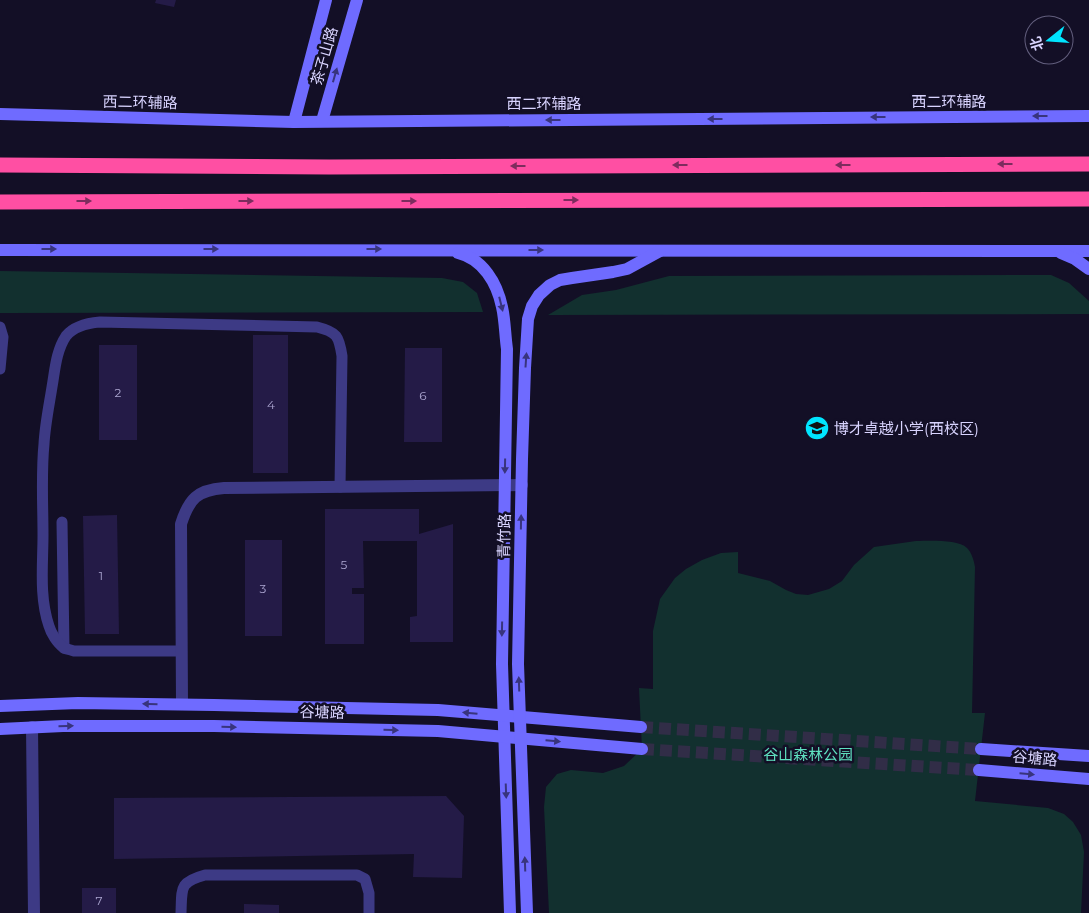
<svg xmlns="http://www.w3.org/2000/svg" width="1089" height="913" font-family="Montserrat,'Noto Sans SC',sans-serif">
  <rect width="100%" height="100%" fill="#130f26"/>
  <g fill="#12302f">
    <path d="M0,271L442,278L463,282L477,293L483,312L0,313Z"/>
    <path d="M1051,275L1069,283L1089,301V314L548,315L582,295L616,290L669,276Z"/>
    <path d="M916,541C929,541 958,539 967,548C972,553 974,561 975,567L972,713H985L975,801L1048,808L1064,814L1073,822L1081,835L1084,852L1081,913H549L544,807L546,787L557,774L571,770L603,773L624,766L642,749L639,688L653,689V631L660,599L675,578L686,569L702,560L721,553L738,552V573L770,581L786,590L796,594L808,595L829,589L842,581L854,565L874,547Z"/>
  </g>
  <g fill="#241b47">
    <path d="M156,0H176L174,7L155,3Z"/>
    <rect x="253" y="335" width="35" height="138"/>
    <rect x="99" y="345" width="38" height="95"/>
    <path d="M405,348H442V442H404Z"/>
    <path d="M325,509H419V534L453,524V642H410V617L417,616V541H363L364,588H352V594H364V644H325Z"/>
    <path d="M117,515L119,634H85L83,516Z"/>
    <rect x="245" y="540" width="37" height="96"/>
    <path d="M446,796L464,816L462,878L413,877L414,854L114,859V798Z"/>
    <rect x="82" y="888" width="34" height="25"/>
    <path d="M244,904L279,905V913H244Z"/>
  </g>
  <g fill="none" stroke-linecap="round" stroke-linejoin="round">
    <g stroke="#312d47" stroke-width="12" stroke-dasharray="12 6" stroke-linecap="butt">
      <path d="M641,727L981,749"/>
      <path d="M642,749L979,770"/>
    </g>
    <g stroke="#3d3a85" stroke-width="11">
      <path d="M0,327L3,337L0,369"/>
      <path d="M62,522L64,648"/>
      <path d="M181,651H74C71,650 66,649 64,648C57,643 51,633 49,626C39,597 43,564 43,535C43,505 41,474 44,444C45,425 49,406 52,387C55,370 56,351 66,336C74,326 88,323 100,322L317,327C337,332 339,336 342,356L340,487"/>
      <path d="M181,913C182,888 179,882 205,875H357L365,879L369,893V913"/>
    </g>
    <g stroke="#3d3a85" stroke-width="12">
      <path d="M182,704L181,524C189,499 197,490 224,488L522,485"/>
      <path d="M32,727L34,913"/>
    </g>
    <g stroke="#6f6bff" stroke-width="12">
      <path d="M0,114L294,122L1089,116"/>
      <path d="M322,121L357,0"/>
      <path d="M294,122L326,0"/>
      <path d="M0,250L1089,251"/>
      <path d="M458,253C483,259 497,283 502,307C505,320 505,335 507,349L502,664L510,913"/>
      <path d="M1061,253L1075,259L1089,269"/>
      <path d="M0,706L78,703L214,705L438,710L641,727"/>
      <path d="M0,729L63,726H214L438,731L642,749"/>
      <path d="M981,749L1089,756"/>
      <path d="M979,770L1089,779"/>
      <path d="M527,913L518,664L522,459L525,368L528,319L532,306L539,295L550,285L560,280L572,278L613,272L627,269L660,251"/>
    </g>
    <g stroke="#ff4fa3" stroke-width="15">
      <path d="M0,165L329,167L1089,164"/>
      <path d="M0,202L1089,199"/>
    </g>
  </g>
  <defs><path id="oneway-solid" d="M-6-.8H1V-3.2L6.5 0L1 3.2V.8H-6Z" transform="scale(1.25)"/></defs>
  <g fill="#38347d">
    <use href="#oneway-solid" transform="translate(335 75) rotate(-74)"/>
    <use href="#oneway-solid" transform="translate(1040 116) rotate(180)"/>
    <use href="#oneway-solid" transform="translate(878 117) rotate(180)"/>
    <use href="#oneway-solid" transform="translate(715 119) rotate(180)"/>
    <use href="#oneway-solid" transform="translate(553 120) rotate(180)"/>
    <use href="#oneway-solid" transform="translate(49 249)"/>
    <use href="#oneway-solid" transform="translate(211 249)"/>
    <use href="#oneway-solid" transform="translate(374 249)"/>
    <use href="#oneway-solid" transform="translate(536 250)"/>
    <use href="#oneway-solid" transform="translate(501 304) rotate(76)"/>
    <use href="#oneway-solid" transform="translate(526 360) rotate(-86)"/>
    <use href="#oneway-solid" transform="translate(505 466) rotate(91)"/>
    <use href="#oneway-solid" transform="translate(521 522) rotate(-89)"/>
    <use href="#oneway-solid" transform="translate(502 629) rotate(91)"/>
    <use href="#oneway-solid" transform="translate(519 684) rotate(-92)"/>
    <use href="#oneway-solid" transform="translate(150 704) rotate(-179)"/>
    <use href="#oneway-solid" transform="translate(470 713) rotate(-175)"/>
    <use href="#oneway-solid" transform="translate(66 726) rotate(-1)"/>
    <use href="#oneway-solid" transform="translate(229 727) rotate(1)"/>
    <use href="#oneway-solid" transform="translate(391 730) rotate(1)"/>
    <use href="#oneway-solid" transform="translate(553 741) rotate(5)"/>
    <use href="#oneway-solid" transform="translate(1027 774) rotate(5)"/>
    <use href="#oneway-solid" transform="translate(506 791) rotate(88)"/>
    <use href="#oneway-solid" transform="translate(525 864) rotate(-92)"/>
  </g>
  <g fill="#7d2c5e">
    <use href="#oneway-solid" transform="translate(1005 164) rotate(180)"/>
    <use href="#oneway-solid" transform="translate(680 165) rotate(180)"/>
    <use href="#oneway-solid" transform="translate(843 165) rotate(180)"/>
    <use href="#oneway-solid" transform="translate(518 166) rotate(180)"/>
    <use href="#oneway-solid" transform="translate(571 200)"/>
    <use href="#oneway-solid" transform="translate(84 201)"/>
    <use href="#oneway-solid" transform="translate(246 201)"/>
    <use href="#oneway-solid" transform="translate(409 201)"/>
  </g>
  <defs>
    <g id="school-disc" transform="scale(1.25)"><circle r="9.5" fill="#00e5ff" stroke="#130f26"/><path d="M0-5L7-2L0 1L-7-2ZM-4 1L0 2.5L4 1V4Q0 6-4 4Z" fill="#111"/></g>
  </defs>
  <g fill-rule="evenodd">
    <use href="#school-disc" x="817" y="428"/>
  </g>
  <g text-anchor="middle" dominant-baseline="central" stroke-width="5" stroke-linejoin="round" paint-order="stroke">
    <g font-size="12" fill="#aca6d1">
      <text x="118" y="392">2</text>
      <text x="423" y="395">6</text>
      <text x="271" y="404">4</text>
      <text x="344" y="564">5</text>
      <text x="101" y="575">1</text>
      <text x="263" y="588">3</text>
      <text x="99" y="900">7</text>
    </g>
    <g font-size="15" fill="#d9d4ff" stroke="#130f26">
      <text transform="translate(324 56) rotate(-74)">茶子山路</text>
      <text x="949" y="101">西二环辅路</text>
      <text transform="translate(140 102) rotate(1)">西二环辅路</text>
      <text x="544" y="103">西二环辅路</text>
      <text transform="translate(504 536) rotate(-89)">青竹路</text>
      <text transform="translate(322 712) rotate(1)">谷塘路</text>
      <text transform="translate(1035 758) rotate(5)">谷塘路</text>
    </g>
    <g font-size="15" fill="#d9d4ff" stroke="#130f26" text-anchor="start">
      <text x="834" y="428">博才卓越小学(西校区)</text>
    </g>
    <g font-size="15" fill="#5fe0c0" stroke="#130f26">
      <text x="808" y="754">谷山森林公园</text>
    </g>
  </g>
  <g transform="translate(1049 40) rotate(253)"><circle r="24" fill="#130f26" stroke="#625e7d"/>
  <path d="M0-4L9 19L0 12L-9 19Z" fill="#00e5ff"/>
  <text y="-8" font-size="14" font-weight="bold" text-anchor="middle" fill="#d9d4ff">北</text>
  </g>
</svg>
